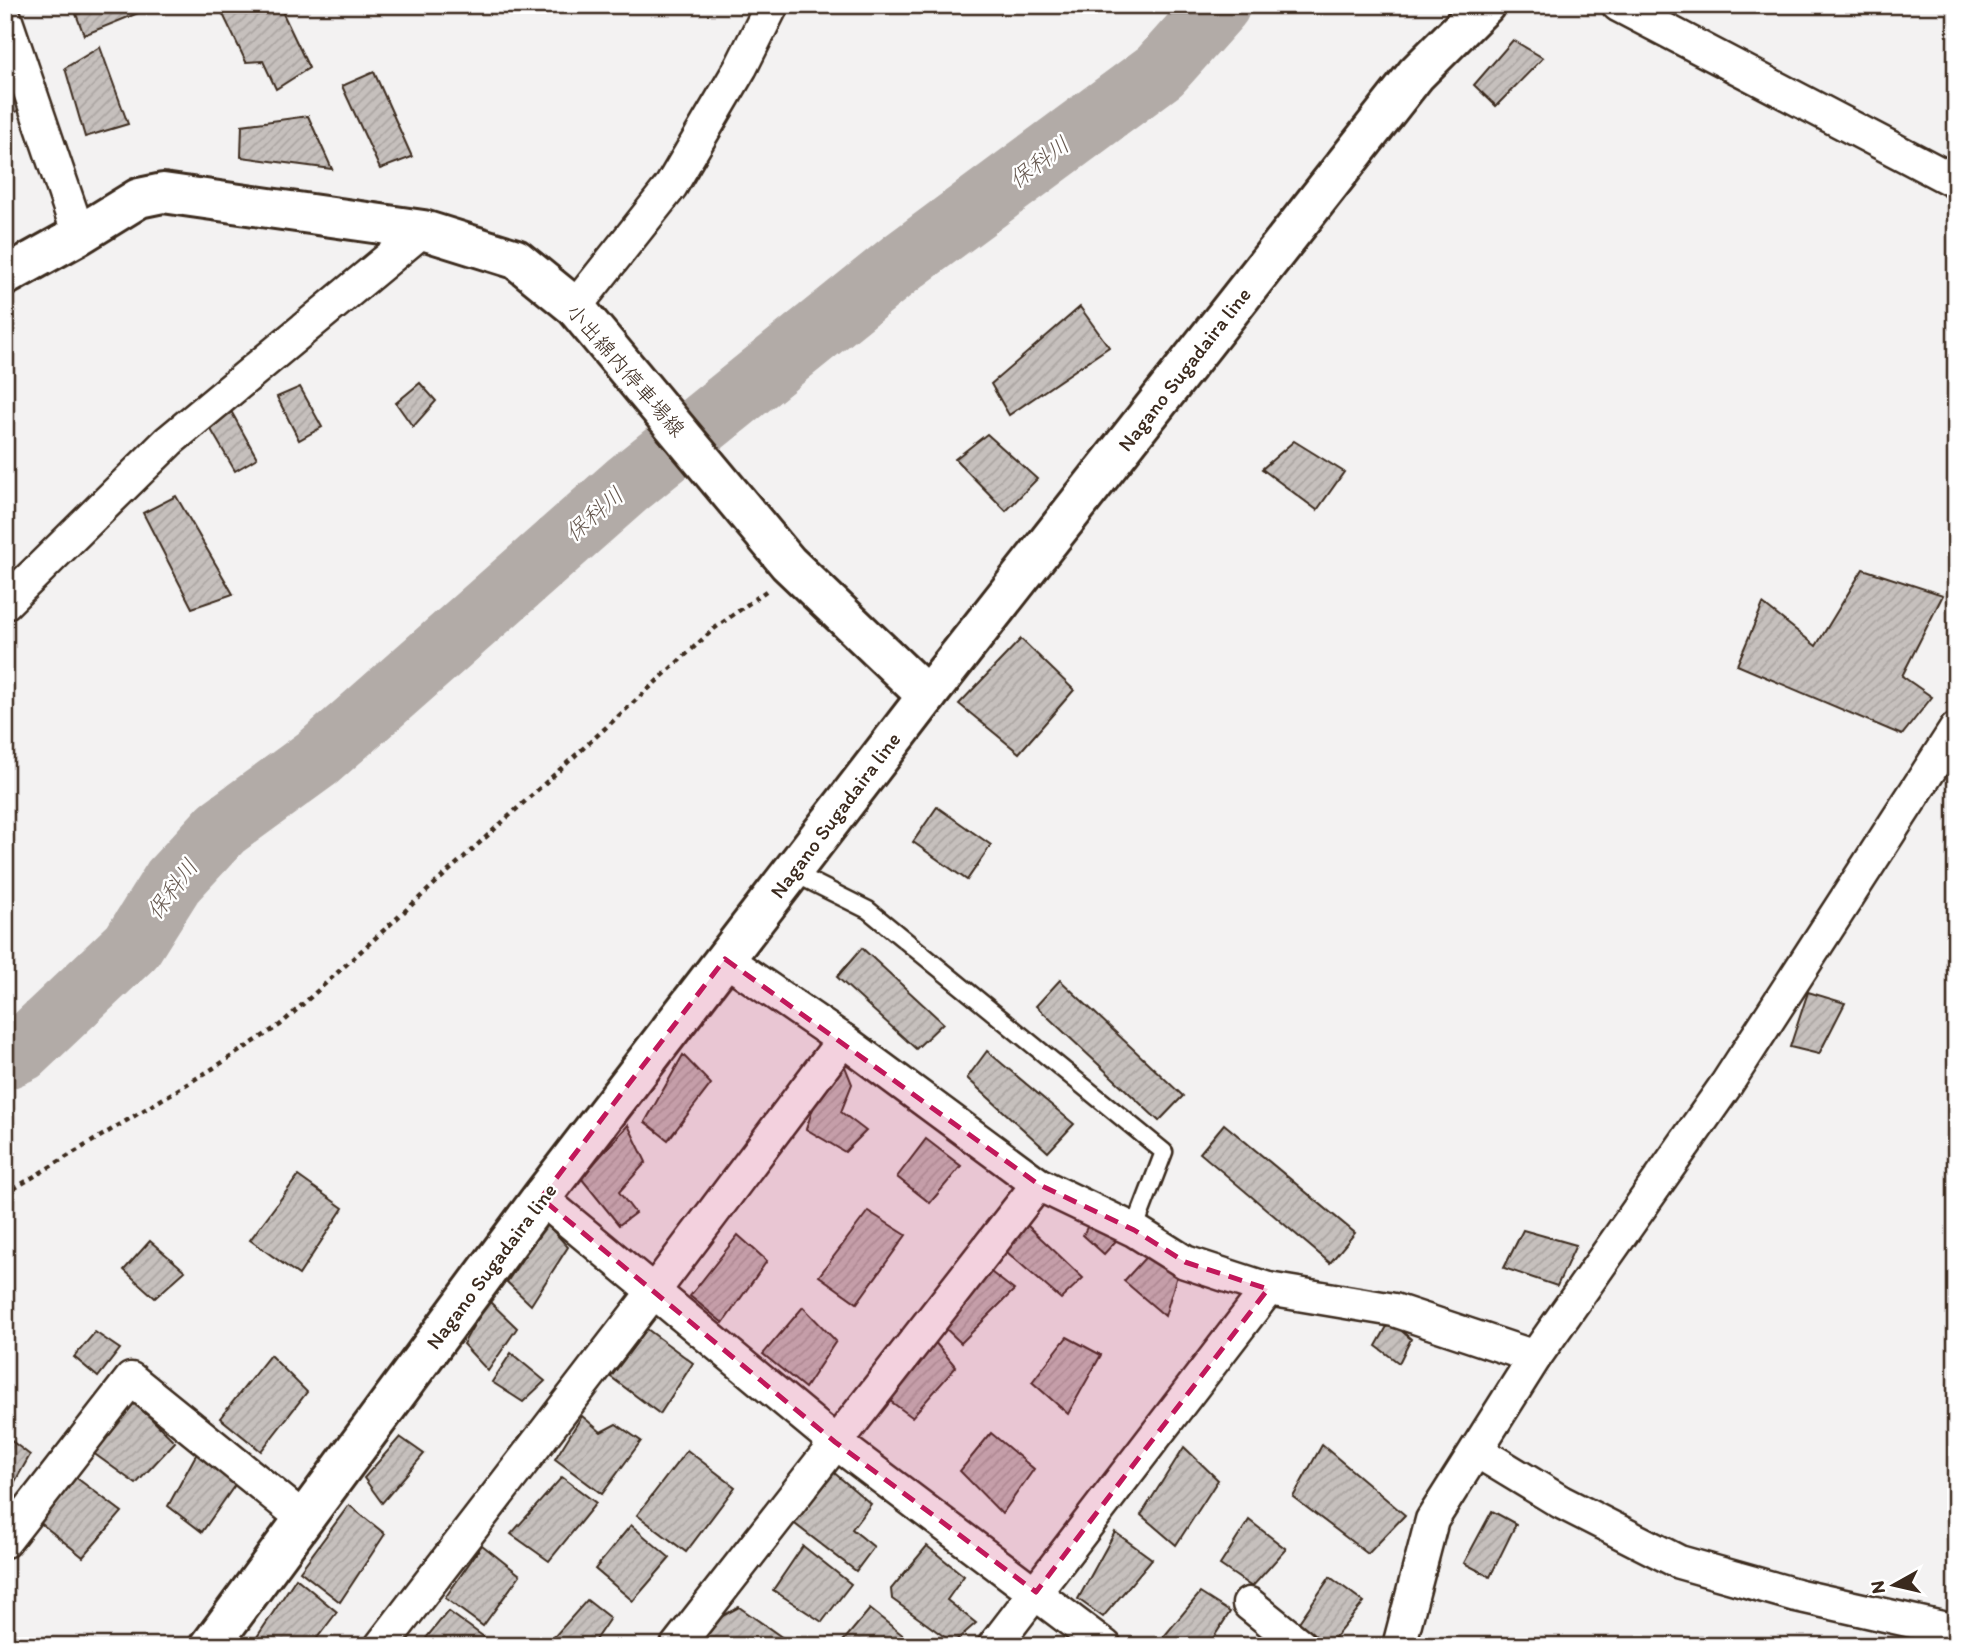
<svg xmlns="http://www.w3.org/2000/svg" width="1961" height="1651" font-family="Itim,'Klee One',sans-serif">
  <defs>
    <pattern id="building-hatch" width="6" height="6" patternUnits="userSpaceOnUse" patternTransform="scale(1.75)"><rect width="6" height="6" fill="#c6c0bd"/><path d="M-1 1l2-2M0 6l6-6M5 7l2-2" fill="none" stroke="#aba5a2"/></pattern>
  </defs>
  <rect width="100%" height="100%" fill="#f3f2f2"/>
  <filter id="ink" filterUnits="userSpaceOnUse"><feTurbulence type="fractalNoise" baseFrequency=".0143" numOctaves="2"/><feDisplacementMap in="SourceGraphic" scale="14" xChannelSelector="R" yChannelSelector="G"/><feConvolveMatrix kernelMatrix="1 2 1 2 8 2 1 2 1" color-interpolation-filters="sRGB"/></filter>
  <g filter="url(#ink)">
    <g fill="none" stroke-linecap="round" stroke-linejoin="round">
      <path stroke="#b2aba7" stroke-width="63" d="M5,1058L21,1051L132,946L173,881L222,828L318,758L627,485L904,261L1160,71L1219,5"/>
    </g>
    <g fill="url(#building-hatch)" stroke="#3b2a1e" stroke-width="2">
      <path d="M103,5H153V7L84,35L76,14Z"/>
      <path d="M279,5L309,68L276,89L263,61L246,62L219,6Z"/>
      <path d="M1513,40L1543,58L1496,106L1474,85Z"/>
      <path d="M100,47L128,124L85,137L65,68Z"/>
      <path d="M374,72L412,157L380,169L342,86Z"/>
      <path d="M16,73L27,105L5,118V79Z"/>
      <path d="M308,116L332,169L241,157L242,125Z"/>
      <path d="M1080,307L1109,347L1009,415L991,384Z"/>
      <path d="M420,383L436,401L413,427L396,403Z"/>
      <path d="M300,387L322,427L299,440L277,397Z"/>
      <path d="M231,411L257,458L235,471L209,426Z"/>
      <path d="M987,434L1037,479L1006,511L955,459Z"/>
      <path d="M1294,441L1344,472L1317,510L1262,469Z"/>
      <path d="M176,496L233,594L192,608L143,513Z"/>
      <path d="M1863,569L1943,595L1902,676L1932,697L1902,735L1737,665L1763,604L1816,646Z"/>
      <path d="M1021,639L1074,690L1019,753L959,704Z"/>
      <path d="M937,807L991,845L967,880L913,842Z"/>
      <path d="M862,948L943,1023L916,1049L837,977Z"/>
      <path d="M1060,980L1183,1096L1159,1121L1036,1006Z"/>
      <path d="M1808,992L1845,1003L1819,1054L1790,1047Z"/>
      <path d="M987,1051L1074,1124L1048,1152L967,1078Z"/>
      <path d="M683,1055L711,1084L668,1140L645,1122Z"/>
      <path d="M844,1064L852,1084L841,1112L866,1131L845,1152L806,1129L815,1103Z"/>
      <path d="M1224,1124L1355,1233L1330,1263L1200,1153Z"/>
      <path d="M628,1125L646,1162L619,1192L635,1213L619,1225L581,1178Z"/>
      <path d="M926,1139L961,1166L930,1203L897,1177Z"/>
      <path d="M298,1176L343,1208L299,1275L250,1240Z"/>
      <path d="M868,1211L906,1235L857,1303L819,1276Z"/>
      <path d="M1094,1214L1123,1233L1104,1254L1083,1235Z"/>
      <path d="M546,1223L568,1247L531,1305L507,1282Z"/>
      <path d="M1027,1225L1083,1278L1061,1299L1000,1246Z"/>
      <path d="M1523,1230L1576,1245L1557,1286L1504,1268Z"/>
      <path d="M738,1235L767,1261L723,1323L690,1296Z"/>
      <path d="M150,1241L185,1271L155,1298L124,1270Z"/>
      <path d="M1151,1251L1178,1272L1165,1316L1124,1281Z"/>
      <path d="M978,1262L1014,1290L961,1343L940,1323Z"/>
      <path d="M488,1300L517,1328L488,1371L463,1344Z"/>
      <path d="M803,1307L836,1341L805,1388L763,1354Z"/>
      <path d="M1390,1321L1411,1339L1399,1363L1376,1346Z"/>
      <path d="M647,1329L693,1363L660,1414L611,1377Z"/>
      <path d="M95,1332L120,1349L98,1377L74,1357Z"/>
      <path d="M1067,1337L1101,1355L1068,1414L1032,1382Z"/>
      <path d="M934,1341L956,1367L912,1417L882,1395Z"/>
      <path d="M511,1353L545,1381L523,1402L492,1382Z"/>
      <path d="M270,1355L307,1392L261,1451L220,1418Z"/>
      <path d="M126,1394L175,1442L136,1484L85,1447Z"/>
      <path d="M582,1416L601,1432L616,1424L641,1441L602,1494L555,1459Z"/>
      <path d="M991,1433L1034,1469L1002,1514L960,1471Z"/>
      <path d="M5,1436L30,1455L5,1499Z"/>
      <path d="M400,1437L424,1454L382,1503L364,1478Z"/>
      <path d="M203,1442L244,1472L202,1532L168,1506Z"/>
      <path d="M1322,1445L1405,1515L1368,1554L1293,1497Z"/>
      <path d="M1184,1447L1218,1480L1176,1545L1141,1515Z"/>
      <path d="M687,1450L735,1487L686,1552L637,1515Z"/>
      <path d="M832,1471L871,1504L852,1529L874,1547L856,1571L791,1521Z"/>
      <path d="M74,1476L122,1512L83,1557L38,1521Z"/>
      <path d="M562,1477L596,1503L549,1561L511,1534Z"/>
      <path d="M349,1505L385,1534L340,1602L300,1571Z"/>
      <path d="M1492,1511L1516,1524L1490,1577L1464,1563Z"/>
      <path d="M1249,1520L1286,1549L1252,1587L1220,1565Z"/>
      <path d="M631,1525L670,1558L633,1601L595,1569Z"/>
      <path d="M1115,1532L1152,1559L1103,1617L1078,1599Z"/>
      <path d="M482,1545L520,1575L483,1626L445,1598Z"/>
      <path d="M803,1546L851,1584L822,1622L773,1590Z"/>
      <path d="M927,1546L964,1576L947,1600L976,1623L953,1643L892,1599L891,1589Z"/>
      <path d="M1330,1577L1364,1602L1328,1646H1317L1295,1628Z"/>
      <path d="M296,1578L337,1612L311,1646H251Z"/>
      <path d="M1200,1593L1230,1612L1208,1646H1156Z"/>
      <path d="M587,1600L610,1618L591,1646H546Z"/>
      <path d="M739,1607L790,1643L788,1646H696L717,1619Z"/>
      <path d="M870,1609L905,1637L895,1646H839Z"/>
      <path d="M448,1611L491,1642L489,1646H436L426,1638Z"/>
    </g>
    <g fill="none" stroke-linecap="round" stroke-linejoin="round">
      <g stroke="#3b2a1e" stroke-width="21">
        <path id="service" d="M792,872L868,910L1164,1152L1134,1230"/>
      </g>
      <g stroke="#3b2a1e" stroke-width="37">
        <g id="minor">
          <path d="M1618,5L1956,182"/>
          <path d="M5,18L79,235"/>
          <path d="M575,307L671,186L741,67L772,5"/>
          <path d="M5,603L169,441L423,230"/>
          <path d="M725,959L843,1040L1038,1184L1134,1230L1185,1262L1268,1289L1394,1310L1535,1357"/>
          <path d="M541,1198L835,1442L1105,1646"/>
          <path d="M1477,1451L1561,1502L1679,1562L1796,1595L1956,1631"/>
          <path d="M5,1541L131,1379L304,1519"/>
          <path d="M1249,1604L1301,1646"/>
          <path d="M381,1646L654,1291L843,1040"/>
          <path d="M677,1646L1038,1184"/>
          <path d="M994,1646L1268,1289"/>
          <path d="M1399,1646L1432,1520L1535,1357L1726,1085L1956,729"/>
        </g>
      </g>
      <g stroke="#3b2a1e" stroke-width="44">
        <path id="secondary" d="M5,276L79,235L139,198L163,193L423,230L516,259L575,307L788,563L927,696"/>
      </g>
      <g stroke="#3b2a1e" stroke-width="44">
        <path id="primary" d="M210,1646L541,1198L927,696L1416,74L1485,5"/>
      </g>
      <path stroke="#3b2a1e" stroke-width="4.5" stroke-dasharray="5 5" stroke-linecap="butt" d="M5,1194L212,1069L280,1025L715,628L766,591"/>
      <use href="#service" stroke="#fff" stroke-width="16"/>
      <use href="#minor" stroke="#fff" stroke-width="32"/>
      <use href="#secondary" stroke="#fff" stroke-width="38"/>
      <use href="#primary" stroke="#fff" stroke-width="38"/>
    </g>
  </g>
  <path fill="#c2185b" fill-opacity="0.2" stroke="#c2185b" stroke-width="5" stroke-dasharray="14 9" stroke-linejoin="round" d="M725,959L1038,1184L1134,1230L1185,1262L1268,1289L1036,1592L835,1442L541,1198Z"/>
  <g text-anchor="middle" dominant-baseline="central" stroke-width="5" stroke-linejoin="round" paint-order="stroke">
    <g font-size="21" fill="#3b2a1e" stroke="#fff">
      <text transform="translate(1184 369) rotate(-52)">Nagano Sugadaira line</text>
      <text transform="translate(626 370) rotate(49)">小出綿内停車場線</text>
      <text transform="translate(835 815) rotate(-53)">Nagano Sugadaira line</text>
      <text transform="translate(491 1266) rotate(-53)">Nagano Sugadaira line</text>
    </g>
    <g font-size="23" font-style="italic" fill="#65574e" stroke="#fff">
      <text transform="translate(1039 162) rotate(-37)">保科川</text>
      <text transform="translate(594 514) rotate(-41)">保科川</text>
      <text transform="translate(172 889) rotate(-53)">保科川</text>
    </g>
  </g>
  <rect width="1961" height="1651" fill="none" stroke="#fff" stroke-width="28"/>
  <rect x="14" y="14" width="1933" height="1623" fill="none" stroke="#3b2a1e" stroke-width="2.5" filter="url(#ink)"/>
  <g transform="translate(1894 1585) rotate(262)" stroke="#ffffff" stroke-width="5" paint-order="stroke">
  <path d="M0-5L12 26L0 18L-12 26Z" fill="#3b2a1e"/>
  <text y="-10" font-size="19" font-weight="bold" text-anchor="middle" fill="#3b2a1e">N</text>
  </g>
</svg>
